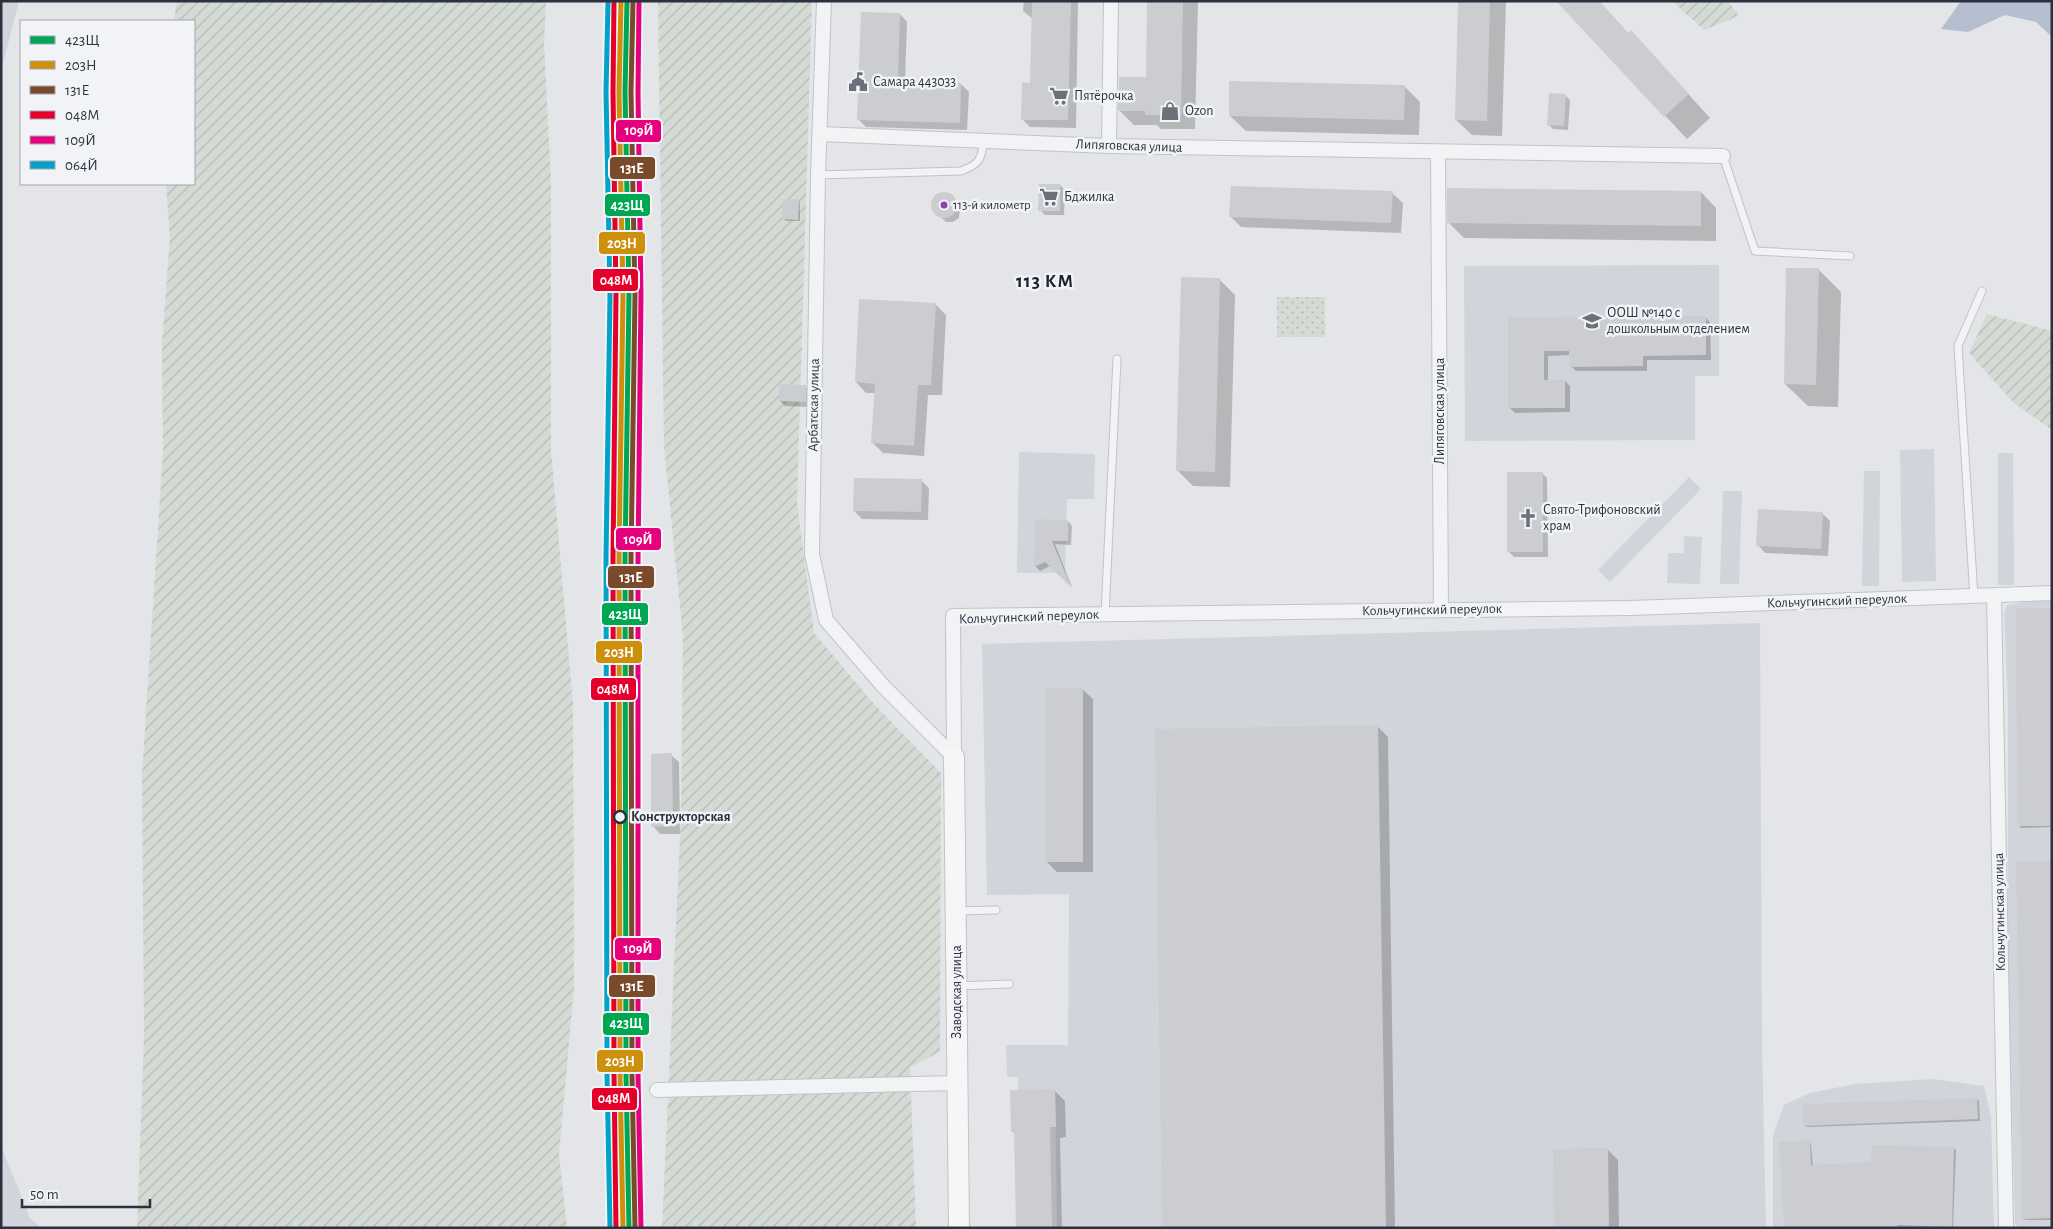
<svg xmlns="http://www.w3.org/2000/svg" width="2053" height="1229" font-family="'Alegreya Sans',sans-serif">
  <defs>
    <pattern id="grass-dots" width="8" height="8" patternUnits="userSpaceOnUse" patternTransform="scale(1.25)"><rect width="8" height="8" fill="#d3dbd4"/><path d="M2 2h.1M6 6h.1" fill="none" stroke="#b5bcb7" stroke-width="1.8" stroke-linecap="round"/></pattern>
    <pattern id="garden-furrows" width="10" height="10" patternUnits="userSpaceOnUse" patternTransform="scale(1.25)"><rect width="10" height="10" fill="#d3dbd4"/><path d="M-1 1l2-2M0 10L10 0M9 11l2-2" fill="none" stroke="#b5bcb7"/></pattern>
  </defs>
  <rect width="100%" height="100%" fill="#e3e5e8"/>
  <g fill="#d2d4db">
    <path d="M1,1H19L1,71Z"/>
    <path d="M1719,265V376H1695V440L1465,441L1464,266Z"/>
    <path d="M1934,449L1936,581L1902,582L1900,450Z"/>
    <path d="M1019,452L1095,454L1094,499H1067L1065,573H1017Z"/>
    <path d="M1998,453H2013L2014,585H1998Z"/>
    <path d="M1864,471H1880L1879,586H1862Z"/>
    <path d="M1689,477L1701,489L1610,582L1598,570Z"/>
    <path d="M1723,491H1742L1739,584H1720Z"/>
    <path d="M1684,536L1702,537L1700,584L1667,583L1668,553H1684Z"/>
    <path d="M2036,600L2052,601V1228H2020L2015,1224L2008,965V704L2004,613L2007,605Z"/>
    <path d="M1760,623L1762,1044L1766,1228H1057L1055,1089L1018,1090V1077H1007L1006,1045H1068L1069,894L987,895L982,644Z"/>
    <path d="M1933,1079L1984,1086L1991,1117L1994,1228H1773V1135L1784,1105L1810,1093L1855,1084Z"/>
    <path d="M1,1146L30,1218L41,1228H1Z"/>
  </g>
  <rect fill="url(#grass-dots)" x="1277" y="297" width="48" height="40"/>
  <g fill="url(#garden-furrows)">
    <path d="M177,1H546L544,42L551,182V450L573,704L574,986L559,1154L567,1228H137L144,1038L142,775L163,451L162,343L170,237L166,184H194V21H174Z"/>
    <path d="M658,1H812L797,503L814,633L874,704L941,773L940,1052L910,1067L916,1228H662L681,816L683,636L664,446Z"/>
    <path d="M1672,1H1728L1739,16L1704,30Z"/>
    <path d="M1987,314L2052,331V430L2014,403L1969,353Z"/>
  </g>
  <path fill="#b5bfd0" d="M1961,1H2052V37L2036,22L2005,15L1968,32L1941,29Z"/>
  <g fill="#0003">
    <path d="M1024,1H1078L1076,128L1030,127L1022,119L1032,84L1033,19L1023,11Z"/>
    <path d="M1149,1H1198L1195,129H1161L1157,125H1134L1120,111L1147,78Z"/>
    <path d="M1459,1H1506L1502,136L1472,135L1456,120Z"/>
    <path d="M1558,1H1599L1629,34L1653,55L1710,118L1687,139Z"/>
    <path d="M900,14L907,22L905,82L961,84L969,92L967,130L866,127L858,119Z"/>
    <path d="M1404,86L1420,102L1419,135L1246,131L1230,116Z"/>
    <path d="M1565,95L1570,100L1568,130L1553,129L1548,124Z"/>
    <path d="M1060,185L1065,190L1064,215H1045L1040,210Z"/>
    <path d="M1701,192L1716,208V241L1464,238L1448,222Z"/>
    <path d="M942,193L950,195L960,207L959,218L953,222H946L932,209L935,197Z"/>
    <path d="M1392,193L1403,203L1401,233L1241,227L1231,217Z"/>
    <path d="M798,200L800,203V221H786L784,219Z"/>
    <path d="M1818,269L1841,292L1838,407L1808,406L1785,384Z"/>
    <path d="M1220,280L1235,295L1230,487L1193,486L1177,470Z"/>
    <path d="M936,305L946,315L942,395H928L924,456L883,453L873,443L876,393H866L856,382Z"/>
    <path d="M1705,317L1710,322L1711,360H1647V371H1576L1571,366V355L1548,356V381H1565L1570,386V412L1515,413L1510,408L1509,318Z"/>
    <path d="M805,386L810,391V407L785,406L780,401Z"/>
    <path d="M1542,473L1547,478L1548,557H1514L1509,552Z"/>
    <path d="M921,480L929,488L928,520L862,519L854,511Z"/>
    <path d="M1822,513L1830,521L1828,556L1765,553L1758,545Z"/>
    <path d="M1037,521H1068L1072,526L1071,545L1055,544L1072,587L1050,566L1040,571L1036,567Z"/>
    <path d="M2052,609V827L2021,828L2019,825Z"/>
    <path d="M1082,689L1093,699V872H1057L1047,862Z"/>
    <path d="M1378,727L1388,737L1395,1228H1163Z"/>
    <path d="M671,755L679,762L680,834H660L653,826Z"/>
    <path d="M2052,862V1220H2025L2023,1218Z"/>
    <path d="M1054,1090L1065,1101L1066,1137L1060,1138L1062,1228H1018L1015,1134L1012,1131Z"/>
    <path d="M1977,1099L1979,1101L1980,1121L1807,1127L1804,1125Z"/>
    <path d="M1809,1142L1811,1144L1813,1166L1872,1163L1953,1148L1956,1150L1953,1228H1786Z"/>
    <path d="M1607,1149L1618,1160L1619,1228H1555Z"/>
  </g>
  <g fill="#cccdd0">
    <path d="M1032,1H1071L1068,120H1021L1022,82L1030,83Z"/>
    <path d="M1147,1H1183L1181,115H1145V111H1118L1119,77H1146Z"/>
    <path d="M1458,1H1490L1487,121L1455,120Z"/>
    <path d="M1556,1H1599L1628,33L1631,30L1689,94L1664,117Z"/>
    <path d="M861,12L900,13L898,81L961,83L960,123L857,120Z"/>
    <path d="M1229,81L1405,85L1404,120L1229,116Z"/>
    <path d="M1549,93L1566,94L1564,126L1547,125Z"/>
    <path d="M1039,184H1060V211H1038Z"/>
    <path d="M1231,186L1393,191L1391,223L1229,217Z"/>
    <path d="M1447,188L1701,191V226L1447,223Z"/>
    <circle cx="944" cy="205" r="13"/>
    <path d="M783,199H799L798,220L782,219Z"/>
    <path d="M1786,268H1819L1816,385L1784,384Z"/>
    <path d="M1181,277L1220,278L1215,472L1176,471Z"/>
    <path d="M859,299L936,303L931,385H918L914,446L871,443L875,384L855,382Z"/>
    <path d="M1706,316V355L1643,356V366L1570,367L1569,351H1544V380H1565V408H1508V317Z"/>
    <path d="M779,384L806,385V402L779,401Z"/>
    <rect x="1507" y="472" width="36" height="80"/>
    <path d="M854,478L922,479L921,512L853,511Z"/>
    <path d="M1758,509L1823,512L1821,549L1756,546Z"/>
    <path d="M1035,519L1068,520V541H1052L1071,587L1045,562L1034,567Z"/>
    <path d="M2016,608H2052V826H2017Z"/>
    <path d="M1045,688H1083V862H1046Z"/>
    <path d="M1378,725L1386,1228H1162L1155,729Z"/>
    <path d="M672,753L673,826L651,827V754Z"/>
    <path d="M2052,861V1218L2022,1219L2016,862Z"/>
    <path d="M1055,1089L1056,1127H1050L1052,1228H1016L1014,1131L1011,1132L1010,1090Z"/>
    <path d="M1977,1098L1978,1119L1803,1126V1104Z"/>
    <path d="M1810,1140L1811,1165L1871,1162L1872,1145L1954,1147L1952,1227L1897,1225V1228H1784L1779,1142Z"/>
    <path d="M1608,1148L1609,1228H1554L1553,1149Z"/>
  </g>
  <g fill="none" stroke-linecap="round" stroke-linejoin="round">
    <g stroke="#c2c3c6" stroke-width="9">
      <g id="lane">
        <path d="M1723,156L1755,251L1850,256"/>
        <path d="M818,175L961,171C980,164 981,160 984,140"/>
        <path d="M1974,597L1958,346L1982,291"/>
        <path d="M1105,614L1117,359"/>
        <path d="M956,911L996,910"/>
        <path d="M957,986L1009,984"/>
      </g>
    </g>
    <g stroke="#c2c3c6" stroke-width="16">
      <g id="street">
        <path d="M824,1L818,175L812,554L826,620L884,687L954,757"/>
        <path d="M820,134L1109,146L1723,156"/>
        <path d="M1109,146L1111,1"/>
        <path d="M1438,152L1441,610"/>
        <path d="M1994,596L2006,1228"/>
        <path d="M954,757L953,616L1630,608L2052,593"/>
        <path d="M657,1090L957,1083"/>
      </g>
    </g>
    <g stroke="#c2c3c6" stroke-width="22">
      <path id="secondary" d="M954,757L959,1228"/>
    </g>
    <use href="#lane" stroke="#f2f3f5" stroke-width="7"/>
    <use href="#street" stroke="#f2f3f5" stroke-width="14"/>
    <use href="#secondary" stroke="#f6f6f7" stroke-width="20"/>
    <g stroke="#f2f3f7" stroke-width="9">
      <path id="rail-1" d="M627,1L625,92L629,295L625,558L626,1074L629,1228"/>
    </g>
    <g stroke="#f2f3f7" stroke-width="9">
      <path id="rail-2" d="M621,1L619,92L623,295L619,558L620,1074L623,1228"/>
    </g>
    <g stroke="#f2f3f7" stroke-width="9">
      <path id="rail-3" d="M633,1L631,92L635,295L631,558L632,1074L635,1228"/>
    </g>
    <g stroke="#f2f3f7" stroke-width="9">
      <path id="rail-4" d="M614,1L613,92L616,295L613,558L614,1074L616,1228"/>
    </g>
    <g stroke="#f2f3f7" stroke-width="9">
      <path id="rail-5" d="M639,1L638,92L641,295L638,558V1074L641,1228"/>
    </g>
    <g stroke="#f2f3f7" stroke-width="9">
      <path id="rail-6" d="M608,1L606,92L610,295L606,558L607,1074L610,1228"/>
    </g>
    <use href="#rail-1" stroke="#00a651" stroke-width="5"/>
    <use href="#rail-2" stroke="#ce8f0d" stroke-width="5"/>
    <use href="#rail-3" stroke="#7a4b2a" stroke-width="5"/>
    <use href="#rail-4" stroke="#e4002b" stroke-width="5"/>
    <use href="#rail-5" stroke="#e5007d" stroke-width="5"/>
    <use href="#rail-6" stroke="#02a3c7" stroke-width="5"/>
  </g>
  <defs>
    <g id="civic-bare" transform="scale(1.5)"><path d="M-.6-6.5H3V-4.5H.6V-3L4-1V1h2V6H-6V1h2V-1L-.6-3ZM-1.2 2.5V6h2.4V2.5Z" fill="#6c707a" stroke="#f2f3f7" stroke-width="2.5" paint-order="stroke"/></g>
    <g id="supermarket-bare" transform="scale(1.5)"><path d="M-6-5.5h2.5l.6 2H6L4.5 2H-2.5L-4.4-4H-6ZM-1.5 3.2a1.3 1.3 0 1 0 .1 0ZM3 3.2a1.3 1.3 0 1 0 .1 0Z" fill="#6c707a" stroke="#f2f3f7" stroke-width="2.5" paint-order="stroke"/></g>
    <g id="shop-bare" transform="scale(1.5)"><path d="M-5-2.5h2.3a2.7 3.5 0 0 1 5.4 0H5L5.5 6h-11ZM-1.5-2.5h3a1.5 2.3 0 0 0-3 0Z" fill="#6c707a" stroke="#f2f3f7" stroke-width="2.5" paint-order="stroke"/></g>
    <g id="school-bare" transform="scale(1.5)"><path d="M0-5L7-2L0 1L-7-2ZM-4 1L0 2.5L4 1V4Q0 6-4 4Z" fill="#6c707a" stroke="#f2f3f7" stroke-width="2.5" paint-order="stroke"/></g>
    <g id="church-bare" transform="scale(1.5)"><path d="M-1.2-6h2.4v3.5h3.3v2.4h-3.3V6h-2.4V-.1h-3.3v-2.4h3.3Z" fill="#6c707a" stroke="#f2f3f7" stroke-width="2.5" paint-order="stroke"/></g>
  </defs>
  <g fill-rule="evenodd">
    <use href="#civic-bare" x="858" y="82"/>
    <use href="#supermarket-bare" x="1059" y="96"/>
    <use href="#shop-bare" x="1170" y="111"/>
    <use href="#supermarket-bare" x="1049" y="197"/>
    <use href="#school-bare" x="1592" y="321"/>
    <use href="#church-bare" x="1528" y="518"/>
  </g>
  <circle fill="#8e44ad" stroke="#f2f3f7" stroke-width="2" cx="944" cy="205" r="4.5"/>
  <circle fill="#f2f3f7" stroke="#2c313f" stroke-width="2.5" cx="620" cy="817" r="6"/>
  <g text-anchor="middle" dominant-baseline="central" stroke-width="5" stroke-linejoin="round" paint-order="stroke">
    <g font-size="13" fill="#2c313f" stroke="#f2f3f7" text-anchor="start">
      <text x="953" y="205">113-й километр</text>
    </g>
    <g font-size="14" fill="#2c313f" stroke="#f2f3f7" text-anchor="start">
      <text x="873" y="82">Самара 443033</text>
      <text x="1074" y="96">Пятёрочка</text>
      <text x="1185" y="111">Ozon</text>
      <text x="1064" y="197">Бджилка</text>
      <text x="1607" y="313">ООШ №140 с<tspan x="1607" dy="16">дошкольным отделением</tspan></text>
      <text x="1543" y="510">Свято-Трифоновский<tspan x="1543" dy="16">храм</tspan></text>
    </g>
    <g font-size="14" fill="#2c313f" stroke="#f2f3f7">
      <text transform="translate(1129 146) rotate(2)">Липяговская улица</text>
      <text transform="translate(814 405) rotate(-89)">Арбатская улица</text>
      <text transform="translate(1440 411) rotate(-90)">Липяговская улица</text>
      <text transform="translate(1837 601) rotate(-2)">Кольчугинский переулок</text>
      <text transform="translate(1432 610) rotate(-1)">Кольчугинский переулок</text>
      <text transform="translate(1029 617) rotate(-2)">Кольчугинский переулок</text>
      <text transform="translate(2000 912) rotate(-91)">Кольчугинская улица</text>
      <text transform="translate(957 992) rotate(-90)">Заводская улица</text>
    </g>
    <g font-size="14" font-weight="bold" fill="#2c313f" stroke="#f2f3f7" text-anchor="start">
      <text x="631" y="817">Конструкторская</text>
    </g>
    <g font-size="19" font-weight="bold" letter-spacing="1" fill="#1e2230" stroke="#f2f3f7">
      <text x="1045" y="281">113 КМ</text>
    </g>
  </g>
  <g stroke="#f2f3f7" stroke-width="2">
    <rect x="615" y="119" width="47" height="24" rx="5" fill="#e5007d"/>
    <rect x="609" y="156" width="47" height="24" rx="5" fill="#7a4b2a"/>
    <rect x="604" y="193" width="47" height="24" rx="5" fill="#00a651"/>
    <rect x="598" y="231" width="48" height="24" rx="5" fill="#ce8f0d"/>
    <rect x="592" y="268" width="47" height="24" rx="5" fill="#e4002b"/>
    <rect x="615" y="527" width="47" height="24" rx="5" fill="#e5007d"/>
    <rect x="607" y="565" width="48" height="24" rx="5" fill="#7a4b2a"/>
    <rect x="601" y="602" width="48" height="24" rx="5" fill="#00a651"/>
    <rect x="595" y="640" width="48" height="24" rx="5" fill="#ce8f0d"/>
    <rect x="590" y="677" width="47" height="24" rx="5" fill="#e4002b"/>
    <rect x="614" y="937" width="48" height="24" rx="5" fill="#e5007d"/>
    <rect x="608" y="974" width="48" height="24" rx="5" fill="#7a4b2a"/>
    <rect x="602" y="1012" width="48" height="24" rx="5" fill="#00a651"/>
    <rect x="596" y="1049" width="48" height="24" rx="5" fill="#ce8f0d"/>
    <rect x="591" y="1087" width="47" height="24" rx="5" fill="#e4002b"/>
  </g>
  <g font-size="14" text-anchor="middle" font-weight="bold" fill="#fff">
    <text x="639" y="135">109Й</text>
    <text x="632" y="173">131Е</text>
    <text x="627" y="210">423Щ</text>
    <text x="622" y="248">203Н</text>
    <text x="616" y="285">048М</text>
    <text x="638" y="544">109Й</text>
    <text x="631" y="582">131Е</text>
    <text x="625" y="619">423Щ</text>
    <text x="619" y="657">203Н</text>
    <text x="613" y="694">048М</text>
    <text x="638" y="953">109Й</text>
    <text x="632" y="991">131Е</text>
    <text x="626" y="1028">423Щ</text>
    <text x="620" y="1066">203Н</text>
    <text x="614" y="1103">048М</text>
  </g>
  <rect width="2053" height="1229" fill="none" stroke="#2c313f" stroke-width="5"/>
  <rect x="20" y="20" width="175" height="165" fill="#f2f3f7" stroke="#a3a5ad"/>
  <rect x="30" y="36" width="25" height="8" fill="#00a651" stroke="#a3a5ad"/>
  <text x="65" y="45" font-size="15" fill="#2c313f">423Щ</text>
  <rect x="30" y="61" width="25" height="8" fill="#ce8f0d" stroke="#a3a5ad"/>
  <text x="65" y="70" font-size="15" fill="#2c313f">203Н</text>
  <rect x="30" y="86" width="25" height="8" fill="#7a4b2a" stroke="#a3a5ad"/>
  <text x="65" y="95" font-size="15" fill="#2c313f">131Е</text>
  <rect x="30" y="111" width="25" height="8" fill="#e4002b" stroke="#a3a5ad"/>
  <text x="65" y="120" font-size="15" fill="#2c313f">048М</text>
  <rect x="30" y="136" width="25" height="8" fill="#e5007d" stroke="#a3a5ad"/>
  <text x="65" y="145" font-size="15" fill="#2c313f">109Й</text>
  <rect x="30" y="161" width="25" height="8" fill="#02a3c7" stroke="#a3a5ad"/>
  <text x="65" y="170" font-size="15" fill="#2c313f">064Й</text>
  <path d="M22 1199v8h128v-8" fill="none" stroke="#2c313f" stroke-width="2.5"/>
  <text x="30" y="1199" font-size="15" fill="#2c313f" stroke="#f2f3f7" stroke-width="4" paint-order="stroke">50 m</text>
</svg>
